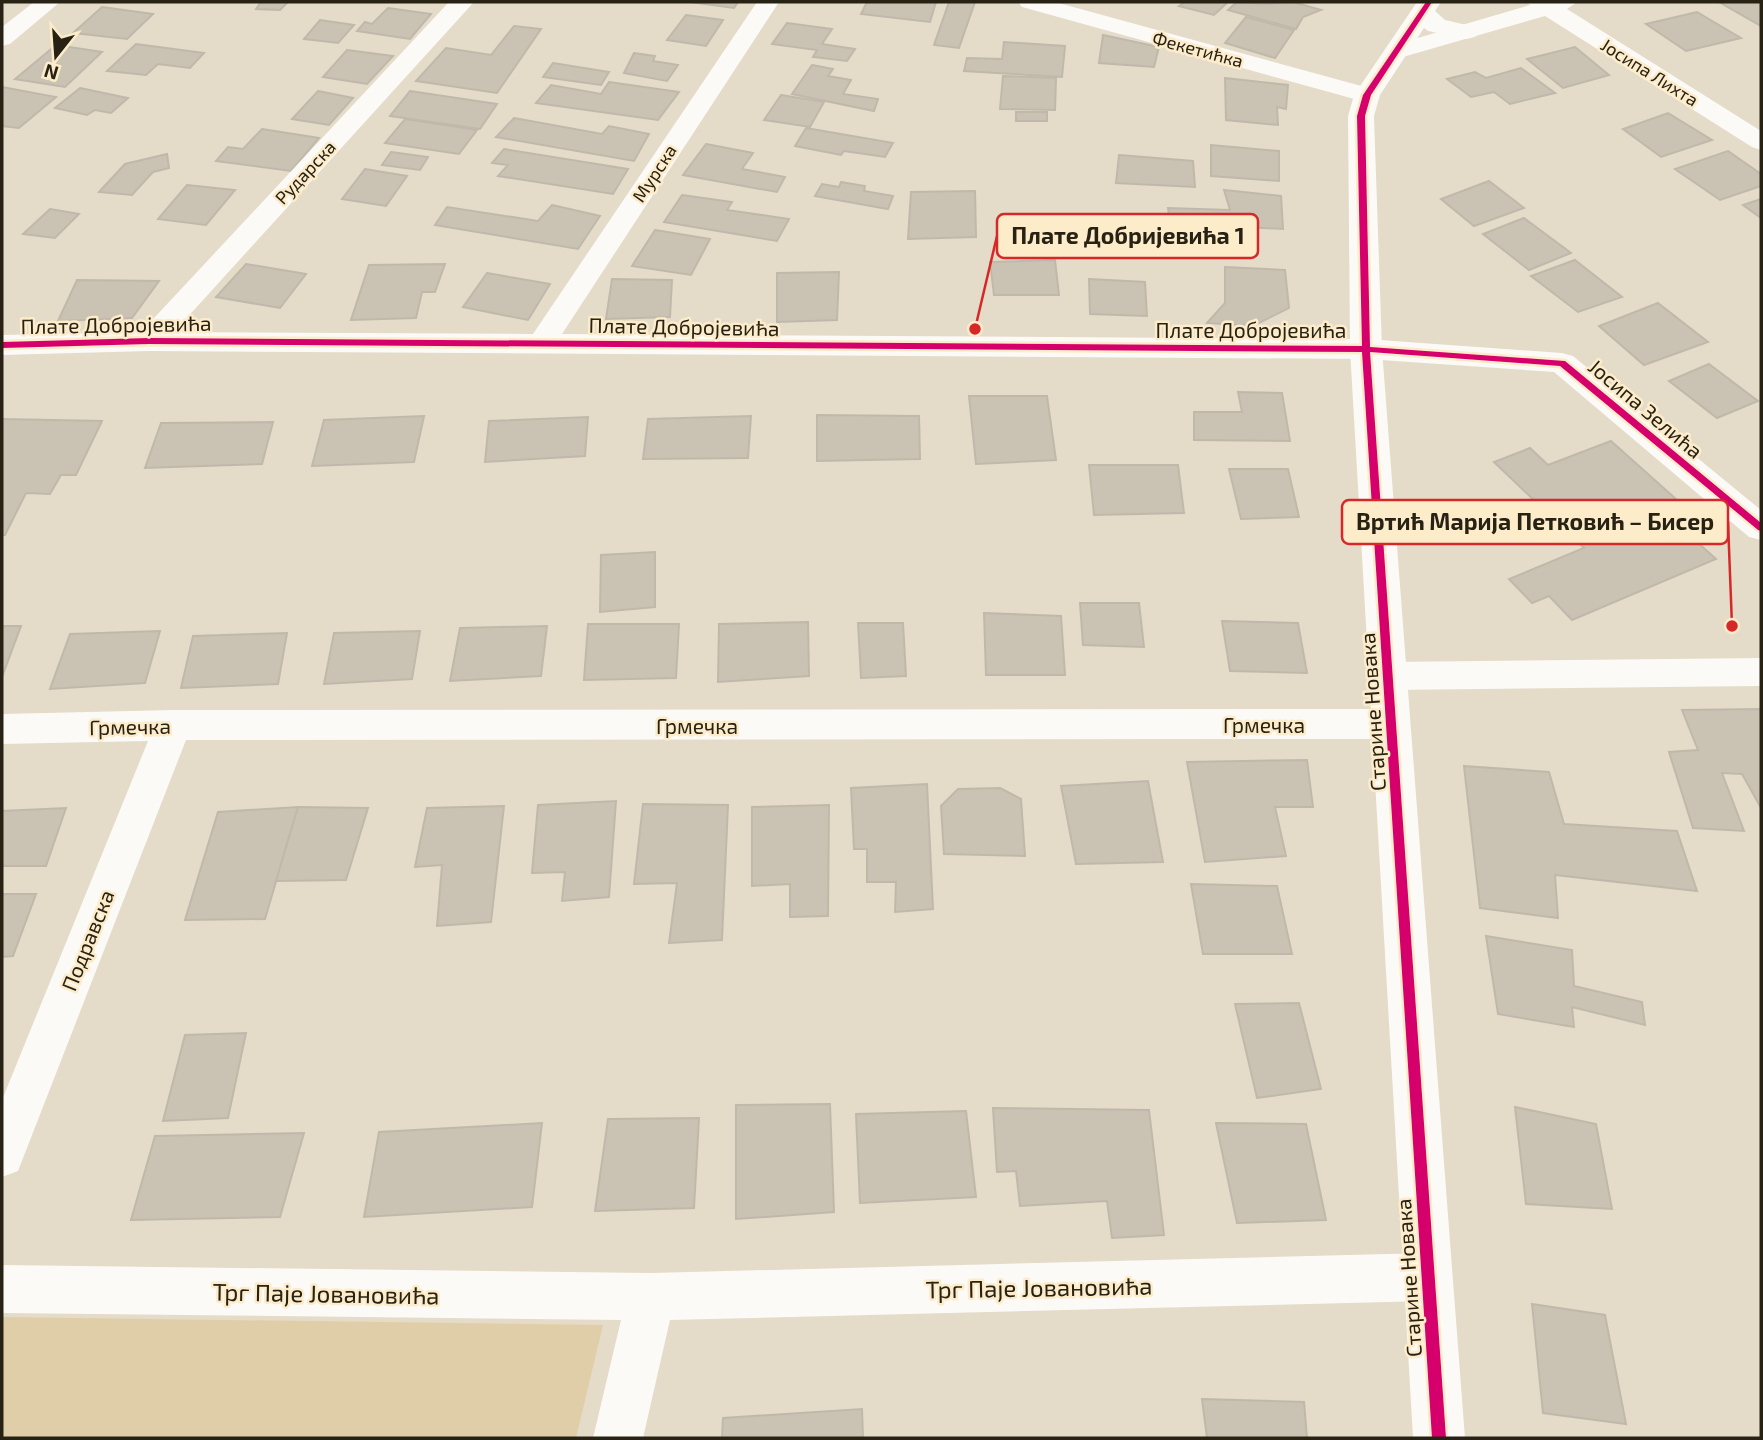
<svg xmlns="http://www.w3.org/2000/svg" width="1763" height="1440" font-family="'Exo 2',sans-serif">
  <rect width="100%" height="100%" fill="#e4dbc8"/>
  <path fill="#e0cea8" d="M2,1317L603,1325L576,1438H2Z"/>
  <g fill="#cac3b4" stroke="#c0b9ab" stroke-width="2">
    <path d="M261,2H288L280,10L256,9Z"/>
    <path d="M690,2H738L734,8Z"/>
    <path d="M867,2H936L930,22L861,14Z"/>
    <path d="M949,2H975L959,48L934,45Z"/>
    <path d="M1185,2H1228L1214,15L1179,6Z"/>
    <path d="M1237,2L1266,4L1293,2L1321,10L1303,17L1296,29L1228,10Z"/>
    <path d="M1719,2H1761V26Z"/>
    <path d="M102,7L153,14L127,39L73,33Z"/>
    <path d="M388,8L431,14L410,39L357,31L365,22L372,24Z"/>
    <path d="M1697,12L1741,38L1686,51L1646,24Z"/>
    <path d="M686,15L723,20L706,46L667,40Z"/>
    <path d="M1246,17L1294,30L1275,58L1225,43Z"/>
    <path d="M320,20L354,25L338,43L304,39Z"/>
    <path d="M787,23L832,29L822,44L855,49L847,61L813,57L817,50L772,44Z"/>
    <path d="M514,26L541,29L497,93L416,81L446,48L491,55Z"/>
    <path d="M1103,35L1159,47L1154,67L1099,63Z"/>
    <path d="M1004,42L1065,46L1062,77L964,71L967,58L1002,59Z"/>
    <path d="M136,44L204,53L190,68L158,64L146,75L107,71Z"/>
    <path d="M56,45L102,52L65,87L15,79Z"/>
    <path d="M1575,47L1609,75L1563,88L1527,59Z"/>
    <path d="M347,50L393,56L367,84L323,77Z"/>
    <path d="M634,53L655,56L653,61L678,65L667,81L624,73Z"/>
    <path d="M553,63L609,72L601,85L543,77Z"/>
    <path d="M812,65L833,69L828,76L851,80L843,94L878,99L874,111L792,94Z"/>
    <path d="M1521,68L1555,93L1510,104L1494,92L1471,97L1447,79L1475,72L1486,78Z"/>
    <path d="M1003,76L1056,78L1055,110L1000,109Z"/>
    <path d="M1225,78L1288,85L1286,109L1277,107L1278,125L1226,120Z"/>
    <path d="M609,82L679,92L658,120L536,103L551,85L601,94Z"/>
    <path d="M2,88V87L56,97L19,128L2,126Z"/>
    <path d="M80,88L128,98L111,113L95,110L87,115L55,108Z"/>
    <path d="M318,91L353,98L329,125L292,119Z"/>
    <path d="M410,91L497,104L480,129L390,116Z"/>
    <path d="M781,95L824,102L810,127L764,120Z"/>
    <rect x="1016" y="112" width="31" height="9"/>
    <path d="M1668,113L1712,140L1661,157L1623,129Z"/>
    <path d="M514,118L602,134L609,126L649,134L634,161L496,137Z"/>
    <path d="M405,119L477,130L459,154L385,143Z"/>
    <path d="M806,128L893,143L885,157L844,151L841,155L795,146Z"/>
    <path d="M262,129L319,138L291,171L216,161L228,147L243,149Z"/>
    <path d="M706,144L753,153L742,169L785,177L777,192L683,175Z"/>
    <path d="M1211,145L1279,151V181L1211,176Z"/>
    <path d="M504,149L628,169L613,194L498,176L508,165L492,163Z"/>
    <path d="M1728,151L1761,174V186L1720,200L1675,169Z"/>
    <path d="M391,152L428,157L420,170L382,165Z"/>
    <path d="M167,154L169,168L153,172L132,195L99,192L125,164Z"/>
    <path d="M1119,155L1193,161L1195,187L1116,183Z"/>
    <path d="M365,169L407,176L386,206L342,199Z"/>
    <path d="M1489,181L1524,208L1474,226L1441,199Z"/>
    <path d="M841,182L865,186L864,191L893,196L888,209L815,196L822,184L839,187Z"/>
    <path d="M187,185L235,190L206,225L158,219Z"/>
    <path d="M1224,190L1281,196L1283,229L1170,223L1168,208L1230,210Z"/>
    <path d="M975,191L976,237L908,239L911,192Z"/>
    <path d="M682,195L732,202L727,210L789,219L777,241L664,222Z"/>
    <path d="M1761,199V218L1743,205Z"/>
    <path d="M552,205L600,216L578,249L435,225L447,207L538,221Z"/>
    <path d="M50,209L79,214L55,238L23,234Z"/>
    <path d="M1524,218L1571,253L1529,270L1483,234Z"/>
    <path d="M655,230L710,239L691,275L632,266Z"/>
    <path d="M1055,260L1059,295H994L990,262Z"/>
    <path d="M1575,260L1622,297L1578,312L1531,276Z"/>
    <path d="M246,264L306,274L280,308L216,297Z"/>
    <path d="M445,264L435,292H422L416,318L351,320L369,265Z"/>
    <path d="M1225,267L1285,270L1289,308L1253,326L1207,323L1225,303Z"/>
    <path d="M839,272L837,320L777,322V273Z"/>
    <path d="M487,273L550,284L528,320L463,307Z"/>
    <path d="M612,279L672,280L670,317L606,319Z"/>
    <path d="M1089,279L1145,282L1147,316L1090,314Z"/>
    <path d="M77,280L159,281L132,318L58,321Z"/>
    <path d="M1658,303L1708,342L1644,365L1599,326Z"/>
    <path d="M1709,364L1758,401L1717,418L1669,381Z"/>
    <path d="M1238,392L1282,393L1290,441L1194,440V412H1242Z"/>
    <path d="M969,396H1047L1056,460L976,464Z"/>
    <path d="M817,415L919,416L920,459L817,461Z"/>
    <path d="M424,416L414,462L312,466L324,420Z"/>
    <path d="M751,416L748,458L643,459L648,419Z"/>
    <path d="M588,417L585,456L485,462L489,421Z"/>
    <path d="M2,419L102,421L76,475H61L50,494L26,493L5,535H2Z"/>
    <path d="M273,422L262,464L145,468L161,423Z"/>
    <path d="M1611,441L1705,525L1687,533L1716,559L1572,620L1549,596L1532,603L1509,579L1584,548L1494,462L1530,448L1548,465Z"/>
    <path d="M1089,465H1178L1184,513L1094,515Z"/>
    <path d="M1229,469H1288L1299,517L1241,519Z"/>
    <path d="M655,552V607L600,612L601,555Z"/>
    <path d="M1080,603H1139L1144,647L1083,645Z"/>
    <path d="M984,613L1061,616L1065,675H986Z"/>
    <path d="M1222,621L1298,623L1307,673L1230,671Z"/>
    <path d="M808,622L809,676L718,682L719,624Z"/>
    <path d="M858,623H903L906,676L861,678Z"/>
    <path d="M588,624H679L676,678L584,680Z"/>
    <path d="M2,626H21L2,677Z"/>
    <path d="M547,626L541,676L450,681L460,628Z"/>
    <path d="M160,631L145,683L50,689L70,634Z"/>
    <path d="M420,631L412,679L324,684L334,633Z"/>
    <path d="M287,633L278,684L181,688L193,636Z"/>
    <path d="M1761,709V808L1742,774L1722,773L1744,831L1693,828L1669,752L1698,750L1682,710Z"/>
    <path d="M1307,760L1313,807H1275L1286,856L1205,862L1187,762Z"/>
    <path d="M1464,766L1549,772L1564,824L1677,831L1697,891L1555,875L1558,918L1480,908Z"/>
    <path d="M1148,781L1163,862L1076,864L1061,786Z"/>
    <path d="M927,784L933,909L895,912L896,882H867V849H854L851,788Z"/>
    <path d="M1000,788L1021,799L1025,856L944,854L941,806L958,789Z"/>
    <path d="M616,801L609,897L562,901L565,872L532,873L538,805Z"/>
    <path d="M643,804L728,805L722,940L669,943L677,883L634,884Z"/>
    <path d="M829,805L828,916L790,917V884L752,886V807Z"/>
    <path d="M504,806L491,922L437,926L442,865L415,867L427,808Z"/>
    <path d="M298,807L265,919L185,920L218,812Z"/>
    <path d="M298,807L368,808L346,880L276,881Z"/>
    <path d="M66,808L46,866H2V811Z"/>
    <path d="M1191,884L1277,886L1292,954H1203Z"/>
    <path d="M2,894H36L13,956L2,957Z"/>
    <path d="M1486,936L1572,950L1574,986L1642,1002L1645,1025L1572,1007L1574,1027L1498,1014Z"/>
    <path d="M1299,1003L1321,1089L1257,1098L1235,1004Z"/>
    <path d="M246,1033L228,1118L163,1121L185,1035Z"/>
    <path d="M830,1104L834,1212L736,1219V1105Z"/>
    <path d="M1515,1107L1596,1124L1612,1209L1526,1204Z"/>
    <path d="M993,1108L1149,1110L1164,1235L1112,1238L1107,1201L1020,1206L1016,1171L997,1172Z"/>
    <path d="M966,1111L976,1197L860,1203L856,1114Z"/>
    <path d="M699,1118L694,1208L595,1211L608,1119Z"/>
    <path d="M542,1123L532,1207L364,1217L379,1132Z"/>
    <path d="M1216,1123L1306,1124L1326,1220L1237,1223Z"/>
    <path d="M304,1133L280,1217L131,1220L155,1136Z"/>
    <path d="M1532,1304L1605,1315L1626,1424L1543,1413Z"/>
    <path d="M1202,1399L1304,1402L1307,1438H1207Z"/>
    <path d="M862,1409L863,1438H722L723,1418Z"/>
  </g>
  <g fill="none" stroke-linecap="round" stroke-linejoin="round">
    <g fill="#fbfaf7" fill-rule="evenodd">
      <path d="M34,2H60L10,44L2,46V27Z"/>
      <path d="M449,2H474L174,332L533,334L757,2H779L562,334L1366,339L1562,353L1573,356L1761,510V540L1749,537L1554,372L1366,359L149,351L2,355V335L141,332Z"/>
      <path d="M1018,2H1055L1376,90L1379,95L1376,100H1358L1022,7Z"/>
      <path d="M1527,2H1577L1567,9L1761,131V150L1752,147L1545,16L1396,59L1387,57L1384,52L1387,47L1530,5Z"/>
      <path d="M1761,658V686L1389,690L1376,686L1371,676L1376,666L1389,662Z"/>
      <path d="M1392,709L1405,713L1410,724L1405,735L1392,739L186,740L18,1171L2,1177V1100L148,741L2,744V714L173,710Z"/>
      <path d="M1427,1253L1444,1260L1451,1277L1444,1294L1427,1301L670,1320L643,1438H593L621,1320L2,1313V1265L651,1273Z"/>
    </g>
    <path fill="#fbfaf7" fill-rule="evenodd" d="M1417,2H1441L1435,11L1445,20L1475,27L1478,32L1475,37L1466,39L1428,31L1424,28L1380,95L1374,116L1382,349L1465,1438H1413L1350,349L1348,116L1354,95Z"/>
    <g stroke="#fdecca" stroke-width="5">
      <path id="cycleway" d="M1426,2H1432L1371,95L1365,116L1370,347L1565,361L1761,523V531L1758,530L1560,366L1370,352L1446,1438H1432L1362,352L149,344L2,348V342L149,338L1362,346L1357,116L1363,95Z"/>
    </g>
    <use href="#cycleway" fill="#d6006c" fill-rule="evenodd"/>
  </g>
  <g text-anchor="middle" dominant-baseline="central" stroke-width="5" stroke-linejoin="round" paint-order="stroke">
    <g font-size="18" fill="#282215" stroke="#fdecca">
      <text transform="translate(1198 49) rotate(15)">Фекетићка</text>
      <text transform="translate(1650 72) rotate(32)">Јосипа Лихта</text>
      <text transform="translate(305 172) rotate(-47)">Рударска</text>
      <text transform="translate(654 173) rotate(-57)">Мурска</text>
    </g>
    <g font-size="21" fill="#282215" stroke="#fdecca">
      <text transform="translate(116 324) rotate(-1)">Плате Добројевића</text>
      <text transform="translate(684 326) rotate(1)">Плате Добројевића</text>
      <text x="1251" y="329">Плате Добројевића</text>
      <text transform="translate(1646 408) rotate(40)">Јосипа Зелића</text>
      <text transform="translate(1372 712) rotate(-94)">Старине Новака</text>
      <text x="1264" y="724">Грмечка</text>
      <text x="697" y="725">Грмечка</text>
      <text transform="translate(130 726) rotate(-1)">Грмечка</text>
      <text transform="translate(87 940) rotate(-68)">Подравска</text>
      <text transform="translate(1408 1278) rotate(-94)">Старине Новака</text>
    </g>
    <g font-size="24" fill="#282215" stroke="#fdecca">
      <text transform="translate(1039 1287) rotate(-1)">Трг Паје Јовановића</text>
      <text transform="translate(326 1293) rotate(1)">Трг Паје Јовановића</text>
    </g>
  </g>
  <path fill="none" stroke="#d62828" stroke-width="2.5" d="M975 329L997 236M1732 626L1728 522"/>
  <g fill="#d62828" stroke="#fdecca" stroke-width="2.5">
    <circle cx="975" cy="329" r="7"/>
    <circle cx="1732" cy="626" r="7"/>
  </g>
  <g fill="#fdecca" stroke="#d62828" stroke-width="2.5">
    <rect x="997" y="214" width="261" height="44" rx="7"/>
    <rect x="1342" y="500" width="386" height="44" rx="7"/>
  </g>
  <g font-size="23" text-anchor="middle" font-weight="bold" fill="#282215">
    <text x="1128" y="244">Плате Добријевића 1</text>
    <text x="1535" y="530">Вртић Марија Петковић – Бисер</text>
  </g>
  <rect width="1763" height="1440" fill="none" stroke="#282215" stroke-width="7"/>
  <g transform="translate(56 56) rotate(197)" stroke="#fdecca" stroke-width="5" paint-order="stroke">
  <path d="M0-5L12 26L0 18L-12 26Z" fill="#282215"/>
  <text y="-10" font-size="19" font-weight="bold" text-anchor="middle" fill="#282215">N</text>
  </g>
</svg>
